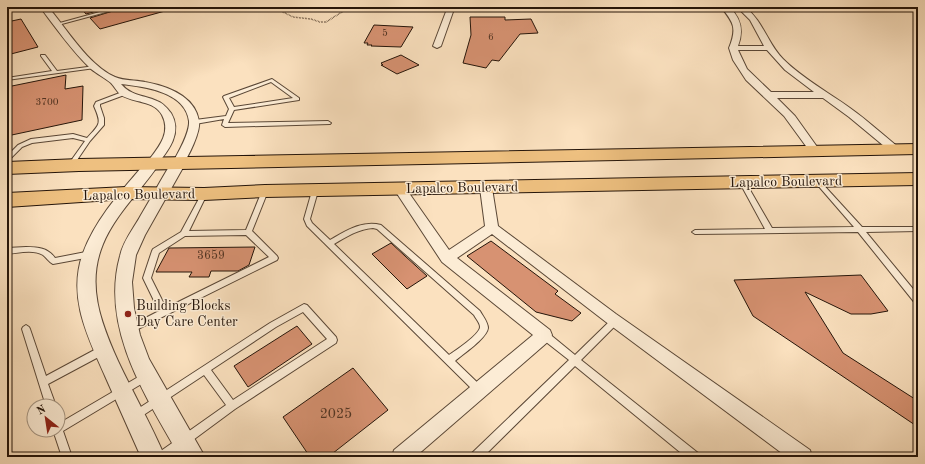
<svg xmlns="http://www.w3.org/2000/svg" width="925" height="464" font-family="'Old Standard TT',serif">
  <rect width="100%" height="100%" fill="#fbe1bf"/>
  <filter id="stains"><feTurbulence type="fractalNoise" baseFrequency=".005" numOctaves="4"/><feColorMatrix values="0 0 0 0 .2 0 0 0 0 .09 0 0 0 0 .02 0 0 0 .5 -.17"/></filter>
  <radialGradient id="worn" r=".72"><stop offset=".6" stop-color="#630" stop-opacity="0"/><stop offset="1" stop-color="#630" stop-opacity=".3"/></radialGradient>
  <g fill="#d79272" stroke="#241409">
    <path d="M80,7H112L86,14Z"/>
    <path d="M126,7H165V11L100,29L90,18Z"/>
    <path d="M470,17H505V20L531,19L538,33L520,34L499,61L492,60L486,68L463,63L471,35Z"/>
    <path d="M21,19L38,47L7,55V22Z"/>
    <path d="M374,25L413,27L401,47L371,46L372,45H367L368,43H364Z"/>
    <path d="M401,55L419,65L397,74L381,65H383L381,63Z"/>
    <path d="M66,75L65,89L83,86L82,120L7,136V87Z"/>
    <path d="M491,241L558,291L555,294L581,313L572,321L536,312L467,256Z"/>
    <path d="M391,243L405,256L427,276L407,289L372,254Z"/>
    <path d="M255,247L249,265L238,271H211L209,277H189L192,272H156L169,248Z"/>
    <path d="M861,275L888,311L871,314H851L805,292L843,353L918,401V427L753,316L734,280Z"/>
    <path d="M297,326L312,344L248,387L234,366Z"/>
    <path d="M353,368L388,410L328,457H310L283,417Z"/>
  </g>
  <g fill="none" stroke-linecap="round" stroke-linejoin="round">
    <g stroke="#5a4736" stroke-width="2">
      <g id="service">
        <path d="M58,7H65L47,12L45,11Z"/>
        <path d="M118,7H125L58,25L56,24Z"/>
        <path d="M41,55H45L57,71L95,66L97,67L95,68L7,80V78L52,71L41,56Z"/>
        <path d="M272,79L299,98V100L234,110L228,123L328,121L331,123L330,124L225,127L222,125L224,119L195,124L192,122L195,120L226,116L229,109L223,97L224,96ZM271,82L293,98L234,107L229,98Z"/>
        <path d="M125,91L128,93L127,94L100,104V106L104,118V125L90,141L73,166L71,167L68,165L85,141L73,138L32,143L22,147L9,160L7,161V156L18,145L31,139L73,134L87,138C100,124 102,124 94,106L96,102Z"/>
        <path d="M817,179L819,180L862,227H918V231L866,232L918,295V304L915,303L858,232L695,234L692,232L695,230L765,229L740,183L743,181L746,183L772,228L854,227L815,182L814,181Z"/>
        <path d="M265,189L268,191L252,231L277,256L278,258L277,260L132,332L129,334L126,332L125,330L126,328L159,311L143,278L152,251L153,249L181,232L202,193L204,192L207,194L189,231L246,230L262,191ZM246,235L269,257L166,308L151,278L159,253L185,236Z"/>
        <path d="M315,189L318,191L310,219L312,223L330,240C346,231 362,220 381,225L480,311C482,315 488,322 488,328C487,338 463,354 455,361L482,387L484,390L482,393L479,394L476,393L307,226L304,219L312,191ZM373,228L377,229L474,315C476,319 480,323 480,327C480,334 455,351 449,355L334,244C346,237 358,229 373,228Z"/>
        <path d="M26,247C38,247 48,248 55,258L91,251L94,252L95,254L94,256L91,257L53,264C49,262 47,258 43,255C33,249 18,253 7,254V248Z"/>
        <path d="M304,304L307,305L336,337L337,340L336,343L235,409L170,457H157L158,453L226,405L204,375L139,418L136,420L133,418L131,415L133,412L270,323ZM303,312L327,339L233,400L211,370L276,327Z"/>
        <path d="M615,318L618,319L619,321L618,323L581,360L698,453L699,457H686L575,366L483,457H471L472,453L569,360L541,338L540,335L541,332L544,331L547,332L575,355L612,319Z"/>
        <path d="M26,325L29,327L30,329L46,376L100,347L103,346L106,347L107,350L106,353L48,384L56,406H46L22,329L23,327Z"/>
        <path d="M145,373L148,374L149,377L148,380L63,431L72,457H62L53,430H58V424Z"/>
      </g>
    </g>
    <g stroke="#5a4736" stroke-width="2">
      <g id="minor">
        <path d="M40,7H48C67,29 88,65 115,77C124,81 136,80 145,82C167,86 195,96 199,121C201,132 188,157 182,166H174L172,164C178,153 190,133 189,121C185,91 144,87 121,84C131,96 144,95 157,101C163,103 167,108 171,113C183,133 168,151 156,166H148L146,164C157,149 172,134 162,115C154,100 133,103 121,95C117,92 115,87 111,83C105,78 97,74 91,69C72,51 56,28 40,7Z"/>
        <path d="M445,7H571L567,9L516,11L454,9L441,46L437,48L433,46L447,9Z"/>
        <path d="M721,7H729C741,18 744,30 738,46H764L750,20L737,7H745C763,21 768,44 783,59C803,79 828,92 850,108C867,120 882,134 898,147L899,149L898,151H890L849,117L823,98H777L795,116L820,151L815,154L811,153L784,116L746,80L733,60L729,48C737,28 734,23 721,7ZM738,50H767L785,70L814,92H771L747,69Z"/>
        <path d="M486,184L490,185L492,188L498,226L616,314L810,450L812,457H787L606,322L492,234L457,258L550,330L552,335L550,340L415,457H392L394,450L533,335L442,262L394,189L396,186H404L449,250L485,226L480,188L482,185Z"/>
      </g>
    </g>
    <g stroke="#5a4736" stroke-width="2">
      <g id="tertiary">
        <path d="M152,160L157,161L159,164C141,191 116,213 103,244C86,285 101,323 118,361C133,393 151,424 165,457H141C129,430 117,403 105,376C88,337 67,297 83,253C96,218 123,189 147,161Z"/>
        <path d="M178,160L183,161L185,164L145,235L136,255L132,282L134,308L140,335L149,359L205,457H180C146,397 100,328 120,256C123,241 134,228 141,215C150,200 158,185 167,170L173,161Z"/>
      </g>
    </g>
    <g stroke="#241409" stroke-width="2">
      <g id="primary">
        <path d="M918,144V154L79,171L7,174V162L79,159Z"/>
        <path d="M918,173V185L265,197L204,200L126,199L7,207V193L126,187L204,188L265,185Z"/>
      </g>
    </g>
    <path stroke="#241409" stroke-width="1.5" stroke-dasharray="0.5 1" stroke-linecap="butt" d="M273,7L293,17L311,19L320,22H326L350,7"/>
    <use href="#service" fill="#fcecd5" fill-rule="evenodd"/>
    <use href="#minor" fill="#fcecd5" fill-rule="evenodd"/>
    <use href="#tertiary" fill="#fcecd5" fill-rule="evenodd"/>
    <use href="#primary" fill="#eec080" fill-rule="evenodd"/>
  </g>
  <circle fill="#8f2418" stroke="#fcecd5" stroke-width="1.5" cx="128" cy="314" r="4"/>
  <g text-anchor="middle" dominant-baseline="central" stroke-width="3" stroke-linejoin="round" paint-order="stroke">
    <g font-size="10" fill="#513423">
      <text x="385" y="33">5</text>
      <text x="491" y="37">6</text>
      <text x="47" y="102">3700</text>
    </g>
    <g font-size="12" fill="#513423">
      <text x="211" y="256">3659</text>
    </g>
    <g font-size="14" fill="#241409" stroke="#fcecd5">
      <text transform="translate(786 182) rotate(-1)">Lapalco Boulevard</text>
      <text transform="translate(462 188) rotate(-1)">Lapalco Boulevard</text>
      <text transform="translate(139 195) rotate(-1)">Lapalco Boulevard</text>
    </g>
    <g font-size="14" fill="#241409" stroke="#fcecd5" text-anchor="start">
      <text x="136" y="306">Building Blocks<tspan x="136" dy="16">Day Care Center</tspan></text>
    </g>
    <g font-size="14" fill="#513423">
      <text x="336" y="414">2025</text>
    </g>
  </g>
  <rect width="925" height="464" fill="none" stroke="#fbe1bf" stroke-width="24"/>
  <rect x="8" y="8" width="909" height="448" fill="none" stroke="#241409" stroke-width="2"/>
  <rect x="12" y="12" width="901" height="440" fill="none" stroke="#241409"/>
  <g transform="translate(46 418) rotate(330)"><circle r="19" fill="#fcecd5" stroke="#a69683"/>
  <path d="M0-3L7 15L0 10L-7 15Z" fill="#8f2418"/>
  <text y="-6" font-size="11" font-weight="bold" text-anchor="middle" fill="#241409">N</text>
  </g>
  <rect width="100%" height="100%" filter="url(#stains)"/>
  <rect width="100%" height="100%" fill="url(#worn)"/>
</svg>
